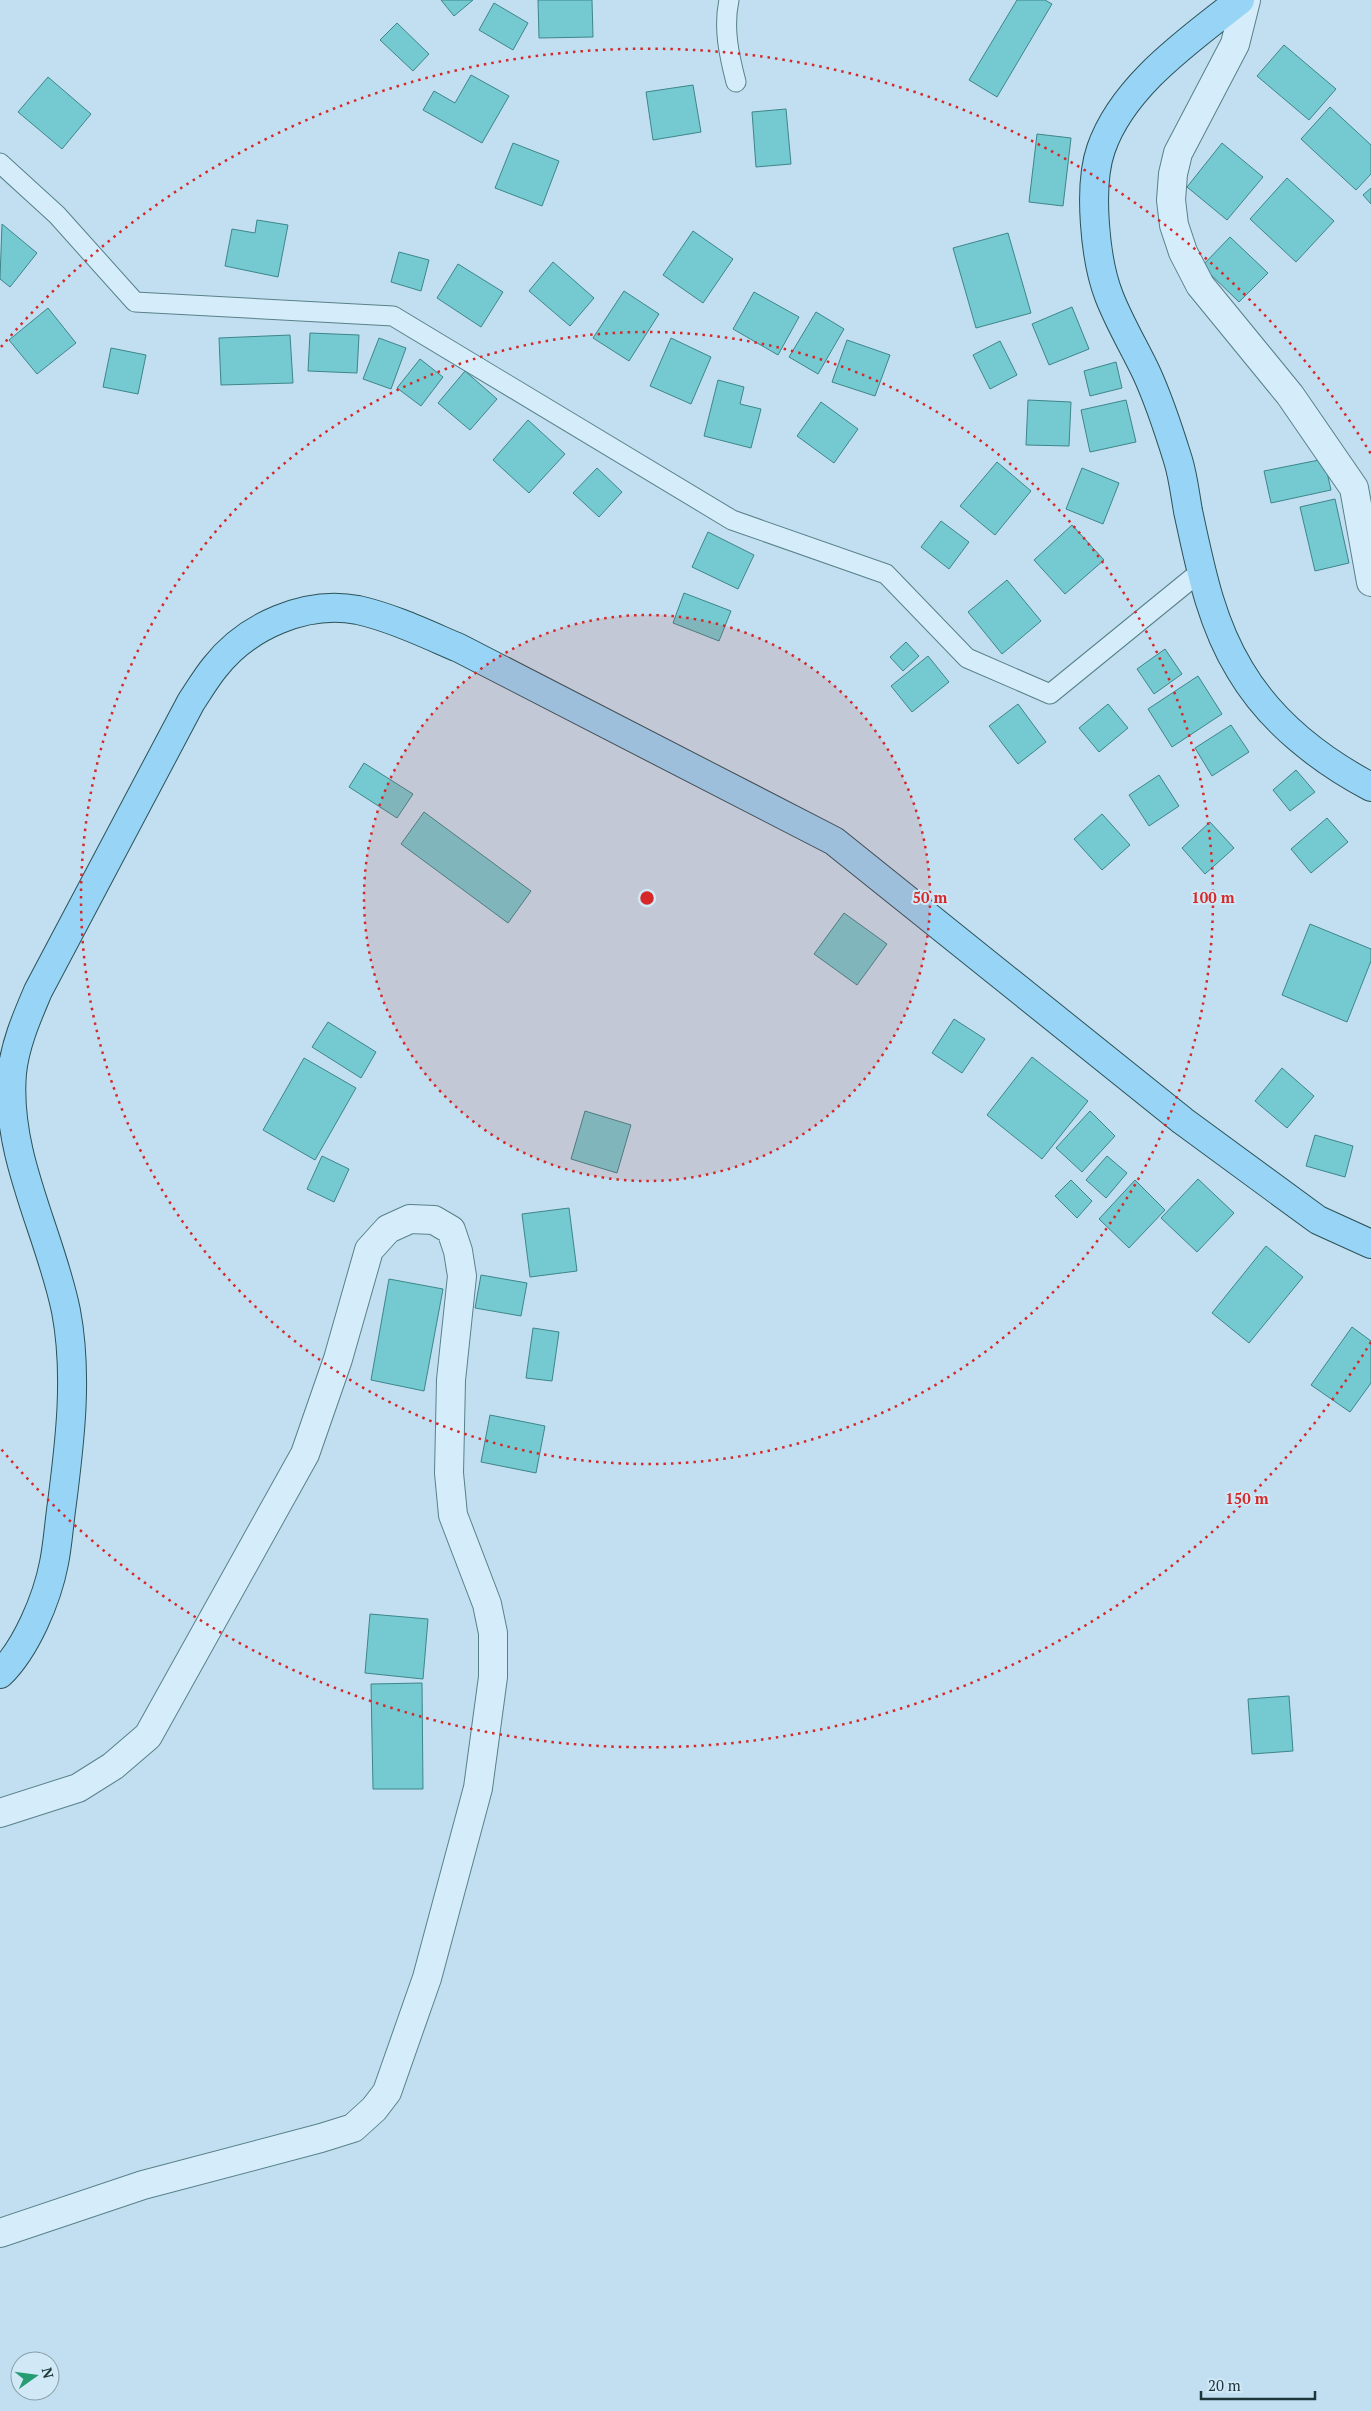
<svg xmlns="http://www.w3.org/2000/svg" width="1371" height="2411" font-family="'PT Serif',serif">
  <rect width="100%" height="100%" fill="#c1dff0"/>
  <g fill="#75c9d0" stroke="#3d868a">
    <path d="M441,0H473L454,16Z"/>
    <path d="M538,0H592L593,37L539,38Z"/>
    <path d="M1017,0H1045L1052,4L997,97L969,80Z"/>
    <path d="M494,3L528,23L513,50L479,30Z"/>
    <path d="M397,23L429,54L413,71L380,40Z"/>
    <path d="M1284,45L1336,89L1309,120L1257,76Z"/>
    <path d="M471,75L509,96L482,143L423,110L434,91L455,103Z"/>
    <path d="M48,77L91,114L62,149L18,112Z"/>
    <path d="M693,85L701,132L653,140L646,92Z"/>
    <path d="M1330,107L1371,145V174L1356,190L1301,139Z"/>
    <path d="M786,109L791,164L756,167L752,112Z"/>
    <path d="M1037,134L1071,138L1063,206L1029,202Z"/>
    <path d="M513,143L559,161L542,206L495,188Z"/>
    <path d="M1222,143L1263,177L1227,220L1187,187Z"/>
    <path d="M1287,178L1334,221L1296,262L1250,219Z"/>
    <path d="M1371,188V204L1363,195Z"/>
    <path d="M257,220L288,225L278,277L225,266L232,229L255,233Z"/>
    <path d="M2,224L37,253L10,287L0,279Z"/>
    <path d="M693,231L733,259L703,303L663,275Z"/>
    <path d="M1008,233L1031,313L976,328L953,248Z"/>
    <path d="M1230,237L1268,273L1239,302L1202,266Z"/>
    <path d="M399,252L429,260L421,291L391,282Z"/>
    <path d="M553,262L594,298L570,326L529,291Z"/>
    <path d="M458,264L503,292L481,327L437,298Z"/>
    <path d="M624,291L659,314L629,361L593,338Z"/>
    <path d="M754,292L799,317L778,355L733,329Z"/>
    <path d="M1072,307L1089,349L1049,365L1032,324Z"/>
    <path d="M48,308L76,343L37,374L9,340Z"/>
    <path d="M816,312L844,329L818,374L789,357Z"/>
    <path d="M310,333L359,335L357,373L308,371Z"/>
    <path d="M290,335L293,383L221,385L219,338Z"/>
    <path d="M379,338L406,348L391,389L363,379Z"/>
    <path d="M671,338L711,357L691,404L650,386Z"/>
    <path d="M847,340L890,355L875,396L832,382Z"/>
    <path d="M1000,341L1017,375L990,389L973,355Z"/>
    <path d="M111,348L146,355L138,394L103,387Z"/>
    <path d="M420,359L443,377L421,406L397,388Z"/>
    <path d="M1116,362L1122,388L1090,396L1084,371Z"/>
    <path d="M465,371L497,399L470,430L438,403Z"/>
    <path d="M718,380L744,387L740,404L761,409L751,448L704,436Z"/>
    <path d="M1028,400L1071,402L1069,446L1026,445Z"/>
    <path d="M1126,400L1136,442L1090,452L1081,410Z"/>
    <path d="M821,402L858,429L834,463L797,436Z"/>
    <path d="M528,420L565,454L529,493L493,460Z"/>
    <path d="M1324,459L1331,490L1271,503L1264,471Z"/>
    <path d="M997,462L1031,491L995,535L960,506Z"/>
    <path d="M597,468L622,492L599,517L573,493Z"/>
    <path d="M1082,468L1119,483L1103,524L1066,509Z"/>
    <path d="M1335,499L1349,563L1315,571L1300,507Z"/>
    <path d="M941,521L969,542L949,569L921,547Z"/>
    <path d="M1072,525L1104,560L1065,594L1034,560Z"/>
    <path d="M708,532L754,555L738,589L692,567Z"/>
    <path d="M1007,580L1041,621L1002,654L968,612Z"/>
    <path d="M684,593L731,611L719,641L673,623Z"/>
    <path d="M906,642L919,656L903,671L890,657Z"/>
    <path d="M1165,649L1182,674L1154,694L1137,669Z"/>
    <path d="M928,656L949,682L912,712L891,686Z"/>
    <path d="M1198,676L1222,714L1172,747L1148,709Z"/>
    <path d="M1018,704L1046,742L1018,764L989,726Z"/>
    <path d="M1108,704L1128,728L1099,752L1079,728Z"/>
    <path d="M1231,725L1249,752L1212,776L1195,748Z"/>
    <path d="M364,763L413,794L397,818L349,787Z"/>
    <path d="M1296,770L1315,792L1290,811L1273,790Z"/>
    <path d="M1159,775L1179,806L1149,826L1129,795Z"/>
    <path d="M424,812L531,891L508,923L401,844Z"/>
    <path d="M1102,814L1130,845L1102,870L1074,839Z"/>
    <path d="M1327,818L1348,842L1311,873L1291,849Z"/>
    <path d="M1210,822L1234,848L1205,874L1182,848Z"/>
    <path d="M844,913L887,944L857,985L814,954Z"/>
    <path d="M1310,924L1371,949V961L1347,1022L1282,995Z"/>
    <path d="M954,1019L985,1039L962,1073L932,1053Z"/>
    <path d="M328,1022L376,1052L361,1078L312,1047Z"/>
    <path d="M1032,1057L1088,1101L1042,1159L987,1115Z"/>
    <path d="M304,1058L356,1088L315,1160L263,1130Z"/>
    <path d="M1282,1068L1314,1096L1287,1128L1255,1101Z"/>
    <path d="M585,1111L631,1125L617,1173L571,1159Z"/>
    <path d="M1090,1111L1115,1136L1082,1172L1056,1148Z"/>
    <path d="M1315,1135L1353,1146L1345,1177L1306,1166Z"/>
    <path d="M322,1156L349,1169L334,1202L307,1189Z"/>
    <path d="M1107,1156L1127,1173L1106,1198L1086,1180Z"/>
    <path d="M1198,1179L1234,1213L1197,1252L1161,1218Z"/>
    <path d="M1071,1180L1092,1201L1077,1218L1055,1196Z"/>
    <path d="M1135,1180L1165,1210L1129,1248L1099,1219Z"/>
    <path d="M569,1208L577,1271L530,1277L522,1214Z"/>
    <path d="M1266,1246L1303,1277L1249,1343L1212,1313Z"/>
    <path d="M481,1275L527,1283L521,1316L475,1308Z"/>
    <path d="M389,1279L443,1289L424,1391L371,1380Z"/>
    <path d="M1352,1327L1371,1341V1383L1350,1412L1311,1385Z"/>
    <path d="M533,1328L559,1332L552,1381L526,1378Z"/>
    <path d="M490,1415L545,1426L536,1473L481,1462Z"/>
    <path d="M370,1614L428,1619L423,1679L365,1673Z"/>
    <path d="M422,1683L423,1789H373L371,1684Z"/>
    <path d="M1289,1696L1293,1751L1252,1754L1248,1699Z"/>
  </g>
  <g fill="none" stroke-linecap="round" stroke-linejoin="round">
    <g stroke="#58818a" stroke-width="21">
      <g id="lane">
        <path d="M729,0C723,28 729,55 736,82"/>
        <path d="M0,163L57,215L135,302L393,316L732,520L886,574L967,658L1050,694L1201,571"/>
      </g>
    </g>
    <g stroke="#58818a" stroke-width="30">
      <g id="street">
        <path d="M1246,0L1235,44L1178,153L1173,174L1171,200L1174,225L1183,252L1200,285L1290,395L1354,488L1371,582"/>
        <path d="M0,1813L78,1788L113,1766L148,1736L305,1454L338,1359L369,1250L388,1229L410,1219L434,1220L451,1230L458,1251L462,1276L451,1380L449,1473L453,1515L487,1604L493,1633V1677L478,1788L427,1978L387,2092L374,2109L353,2128L321,2138L143,2185L0,2233"/>
      </g>
    </g>
    <g stroke="#2c5258" stroke-width="30">
      <g id="primary">
        <path d="M1240,0C1190,40 1123,85 1101,149C1088,186 1095,260 1109,296C1119,322 1134,347 1146,372C1159,400 1169,431 1178,460C1183,476 1185,494 1188,511C1200,566 1210,621 1240,670C1270,721 1320,760 1371,787"/>
        <path d="M0,1674C26,1649 47,1599 54,1563C58,1543 59,1523 62,1503C70,1441 78,1374 66,1311C50,1232 5,1156 12,1073C15,1044 27,1017 38,991L191,702C199,690 206,678 215,667C247,626 306,600 358,610C393,618 426,634 459,648L834,841L1183,1121L1318,1220L1371,1244"/>
      </g>
    </g>
    <use href="#lane" stroke="#d5edfa" stroke-width="19"/>
    <use href="#street" stroke="#d5edfa" stroke-width="28"/>
    <use href="#primary" stroke="#97d4f5" stroke-width="28"/>
  </g>
  <circle cx="647" cy="898" r="283" fill="#d62828" fill-opacity=".12"/>
  <g fill="none" stroke="#d62828" stroke-width="2.5" stroke-dasharray="2.5 5">
    <circle cx="647" cy="898" r="283"/>
    <circle cx="647" cy="898" r="566"/>
    <path d="M1371 1342A849 849 0 0 1 1 1449M1 347A849 849 0 0 1 1371 454"/>
  </g>
  <circle cx="647" cy="898" r="8" fill="#d62828" stroke="#d1e9f7" stroke-width="2.5"/>
  <g font-size="15" text-anchor="middle" font-weight="bold" fill="#d62828" stroke="#d1e9f7" stroke-width="4" stroke-linejoin="round" paint-order="stroke">
    <text x="930" y="903">50 m</text>
    <text x="1213" y="903">100 m</text>
    <text x="1247" y="1504">150 m</text>
  </g>
  <g transform="translate(35 2376) rotate(76)"><circle r="24" fill="#d1e9f7" stroke="#89a1ab"/>
  <path d="M0-4L9 19L0 12L-9 19Z" fill="#259c72"/>
  <text y="-8" font-size="14" font-weight="bold" text-anchor="middle" fill="#1d3539">N</text>
  </g>
  <path d="M1201 2391v8h114v-8" fill="none" stroke="#1d3539" stroke-width="2.5"/>
  <text x="1208" y="2391" font-size="15" fill="#1d3539" stroke="#d1e9f7" stroke-width="4" paint-order="stroke">20 m</text>
</svg>
